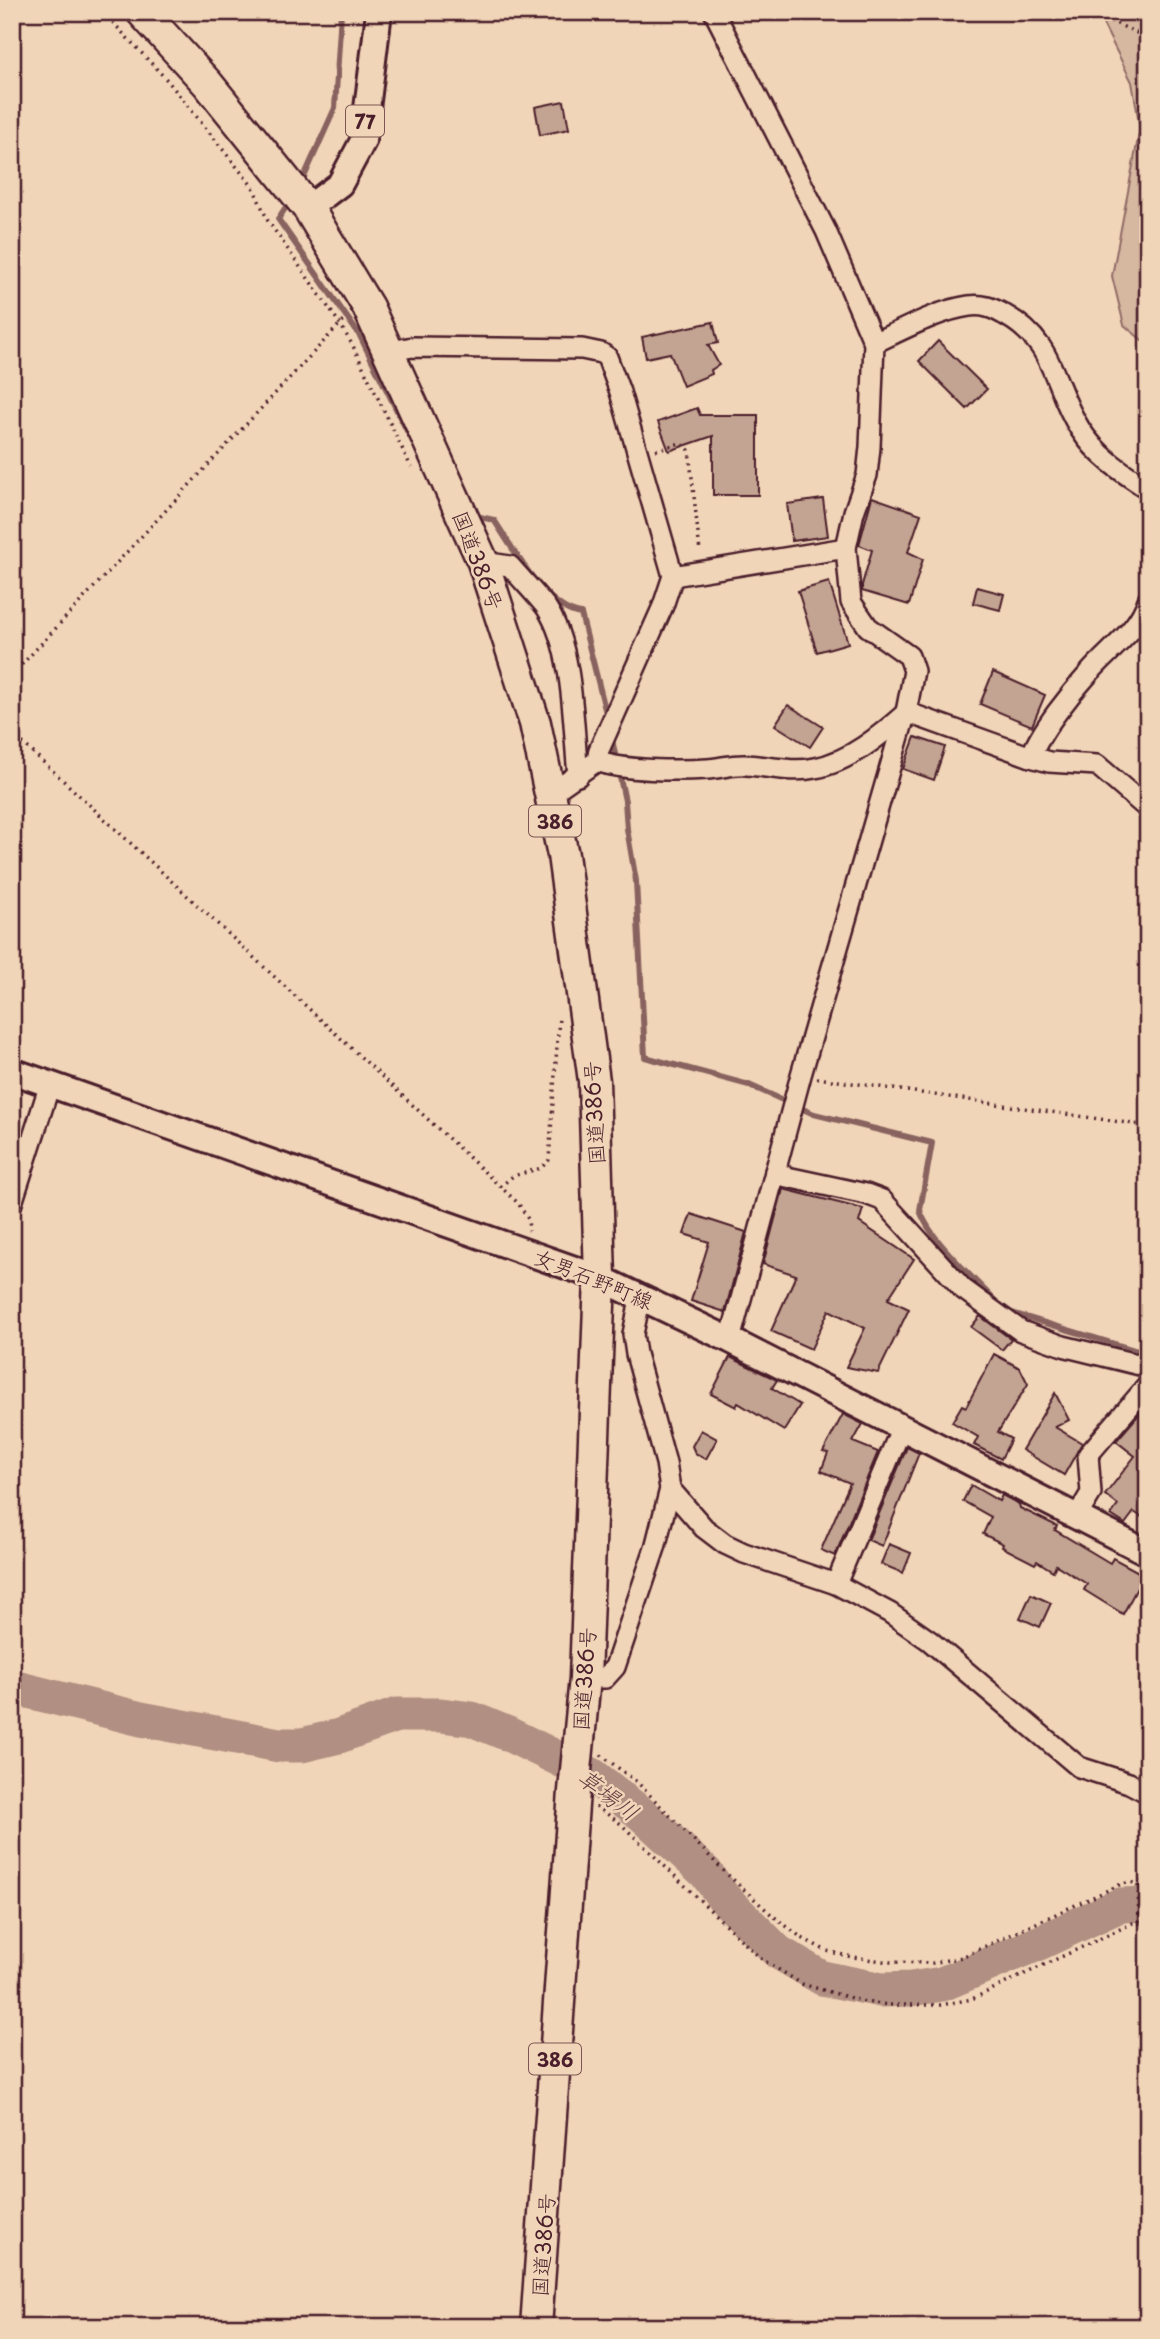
<svg xmlns="http://www.w3.org/2000/svg" width="1160" height="2339" font-family="'Playpen Sans','Klee One',sans-serif">
  <rect width="100%" height="100%" fill="#f1d5b8"/>
  <filter id="ink" filterUnits="userSpaceOnUse"><feTurbulence type="fractalNoise" baseFrequency=".0143" numOctaves="2"/><feDisplacementMap in="SourceGraphic" scale="14" xChannelSelector="R" yChannelSelector="G"/><feConvolveMatrix kernelMatrix="1 2 1 2 8 2 1 2 1" color-interpolation-filters="sRGB"/></filter>
  <g filter="url(#ink)">
    <path fill="#d6b7a0" stroke="#906b66" stroke-width="2" d="M1097,12H1148V345L1124,325L1112,276L1140,128L1132,82Z"/>
    <g fill="none" stroke-linecap="round" stroke-linejoin="round">
      <g stroke="#88625f" stroke-width="6">
        <path d="M300,186L335,108L341,12"/>
        <path d="M290,201L278,219L360,336L409,435"/>
        <path d="M471,515L494,520C513,548 546,610 581,614L607,717"/>
        <path d="M611,735L625,801L627,829L636,881L645,1057L749,1085L814,1114L932,1143L920,1210C929,1240 978,1282 1000,1306"/>
        <path d="M1009,1312L1148,1354"/>
      </g>
      <path stroke="#b18f82" stroke-width="35" d="M12,1687L141,1719L279,1745H302L339,1736L397,1715H441L472,1719L508,1734L592,1775L644,1816L706,1873L724,1898L778,1952L822,1978L881,1990L911,1989L942,1984L1037,1944L1120,1905L1148,1904"/>
    </g>
    <g fill="#c3a391" stroke="#4a1f2b" stroke-width="2">
      <path d="M564,101L569,129L540,135L535,107Z"/>
      <path d="M713,322L718,343L708,345L719,365L711,370L712,374L683,386L670,353L646,358L642,337Z"/>
      <path d="M938,341L987,389L967,409L919,361Z"/>
      <path d="M697,408L700,415H758V495H713V436L669,451L658,422Z"/>
      <path d="M872,497L921,514L908,552L923,559L909,605L862,591V585L872,550L859,545Z"/>
      <path d="M823,499L828,536L792,541L787,504Z"/>
      <path d="M829,582L848,643L817,652L798,591Z"/>
      <path d="M977,587L1004,594L1000,610L973,603Z"/>
      <path d="M993,672L1045,695L1032,726L980,704Z"/>
      <path d="M788,705L823,727L810,747L775,725Z"/>
      <path d="M915,737L945,747L934,780L903,769Z"/>
      <path d="M783,1189L863,1209L859,1222L914,1259L888,1299L909,1309L878,1373L846,1367L865,1328L829,1310L811,1349L771,1331L796,1275L763,1264Z"/>
      <path d="M691,1214L746,1232L725,1312L691,1301L709,1242L684,1234Z"/>
      <path d="M980,1316L1011,1339L1002,1350L971,1327Z"/>
      <path d="M994,1354L1020,1368L1028,1384L998,1432L1011,1439L1001,1459L974,1445L978,1437L952,1422L962,1405L966,1407Z"/>
      <path d="M730,1357L777,1380L772,1388L800,1405L784,1431L738,1403L736,1407L711,1394Z"/>
      <path d="M1055,1393L1069,1420L1055,1427L1082,1443L1064,1475L1022,1450Z"/>
      <path d="M1148,1404V1521L1134,1512L1125,1524L1111,1515L1118,1505L1105,1495L1135,1456L1116,1441Z"/>
      <path d="M843,1414L863,1424L853,1442L878,1452L835,1556L821,1550L850,1483L821,1471L828,1453L823,1452Z"/>
      <path d="M701,1430L717,1439L706,1459L695,1453L692,1446Z"/>
      <path d="M907,1447L919,1453L882,1546L868,1540Z"/>
      <path d="M971,1485L999,1501L1002,1495L1019,1504L1020,1508L1057,1526L1055,1530L1110,1563L1113,1558L1144,1575L1123,1614L1084,1590L1087,1584L1056,1565L1053,1571L1037,1561L1035,1564L1002,1547L1003,1544L983,1534L991,1517L963,1501Z"/>
      <path d="M889,1544L911,1553L903,1573L881,1564Z"/>
      <path d="M1031,1594L1051,1603L1040,1627L1020,1618Z"/>
    </g>
    <g fill="none" stroke-linecap="round" stroke-linejoin="round">
      <g stroke="#4a1f2b" stroke-width="24">
        <g id="minor">
          <path d="M714,12L826,231L874,343L870,447L867,475L854,512L846,548L851,602L868,627L909,656L914,671L906,712L801,1075L730,1340"/>
          <path d="M874,343C902,330 939,310 969,306C983,304 993,308 1005,315C1056,343 1052,385 1080,429C1097,456 1122,472 1148,489"/>
          <path d="M389,351L413,347L582,349L601,353L607,357L620,392L673,576L846,548"/>
          <path d="M483,562L510,566C522,580 535,593 546,607C574,649 573,726 578,776"/>
          <path d="M906,712L1031,757L1049,762L1097,765L1148,809"/>
          <path d="M1031,757C1040,731 1071,693 1090,672C1110,649 1139,630 1148,600"/>
          <path d="M597,761C622,771 680,771 708,769C720,768 734,764 746,765C768,766 792,773 815,768C849,762 881,735 906,713"/>
          <path d="M550,794L597,761L599,750L663,606L673,576"/>
          <path d="M775,1171L787,1177L866,1194L882,1200L963,1289L1021,1331L1063,1346L1148,1367"/>
          <path d="M12,1203L50,1084"/>
          <path d="M670,1489L704,1528L725,1544L744,1553L836,1584L890,1613L930,1641L1079,1767L1129,1783L1148,1793"/>
          <path d="M1077,1516L1091,1493L1088,1455L1148,1385"/>
          <path d="M836,1584L902,1427"/>
          <path d="M585,1678H605L615,1667L655,1548L670,1489L666,1463L636,1354L633,1334L641,1295"/>
        </g>
      </g>
      <g stroke="#4a1f2b" stroke-width="30">
        <g id="major">
          <path d="M308,208L340,184L363,141L379,12"/>
          <path d="M12,1071L600,1278L730,1340L1148,1553"/>
        </g>
      </g>
      <g stroke="#4a1f2b" stroke-width="35">
        <path id="highway" d="M142,12L208,84L308,208L368,307L483,562L535,723L563,855L594,1081L600,1278L585,1678L574,1791L536,2327"/>
      </g>
      <g stroke="#4a1f2b" stroke-width="3.5" stroke-dasharray="2 5" stroke-linecap="butt">
        <path d="M103,12L167,80L253,187L268,221L340,324L353,346L411,467"/>
        <path d="M1091,12L1148,38"/>
        <path d="M656,450L681,443L689,450L700,552"/>
        <path d="M1146,464L1148,452"/>
        <path d="M12,675L340,324L348,319"/>
        <path d="M12,733L518,1203L528,1219L529,1231"/>
        <path d="M817,1078L1148,1126"/>
        <path d="M500,1187L513,1176L541,1168L549,1160L559,1017"/>
        <path d="M601,1755L637,1782L728,1875L772,1915L802,1938L827,1951L852,1957L890,1962L933,1963L962,1957L1119,1885L1130,1882L1138,1884"/>
        <path d="M596,1806L621,1824L760,1958L802,1984L865,2002L890,2005H941L972,1999L1133,1923L1148,1924"/>
        <path d="M1139,1922L1138,1884L1148,1878"/>
      </g>
      <use href="#minor" stroke="#f1d5b8" stroke-width="19"/>
      <use href="#major" stroke="#f1d5b8" stroke-width="24"/>
      <use href="#highway" stroke="#f1d5b8" stroke-width="30"/>
    </g>
  </g>
  <g text-anchor="middle" dominant-baseline="central" stroke-width="5" stroke-linejoin="round" paint-order="stroke">
    <g fill="#f1d5b8" stroke="#7c5655" stroke-width="2">
      <rect x="346" y="105.5" width="38" height="31" rx="5"/>
      <rect x="529" y="805.5" width="52" height="31" rx="5"/>
      <rect x="529" y="2043.5" width="52" height="31" rx="5"/>
    </g>
    <g font-size="19" font-weight="bold" fill="#4a1f2b">
      <text x="365" y="121">77</text>
      <text x="555" y="821">386</text>
      <text x="555" y="2059">386</text>
    </g>
    <g font-size="21" fill="#4a1f2b" stroke="#f1d5b8">
      <text transform="translate(479 560) rotate(69)">国道386号</text>
      <text transform="translate(593 1113) rotate(-93)">国道386号</text>
      <text transform="translate(594 1278) rotate(22)">女男石野町線</text>
      <text transform="translate(583 1679) rotate(-86)">国道386号</text>
      <text transform="translate(542 2245) rotate(-86)">国道386号</text>
    </g>
    <g font-size="23" font-style="italic" fill="#643b41" stroke="#f1d5b8">
      <text transform="translate(609 1794) rotate(37)">草場川</text>
    </g>
  </g>
  <rect width="1160" height="2339" fill="none" stroke="#f1d5b8" stroke-width="42"/>
  <rect x="21" y="21" width="1118" height="2297" fill="none" stroke="#4a1f2b" stroke-width="2.5" filter="url(#ink)"/>
</svg>
